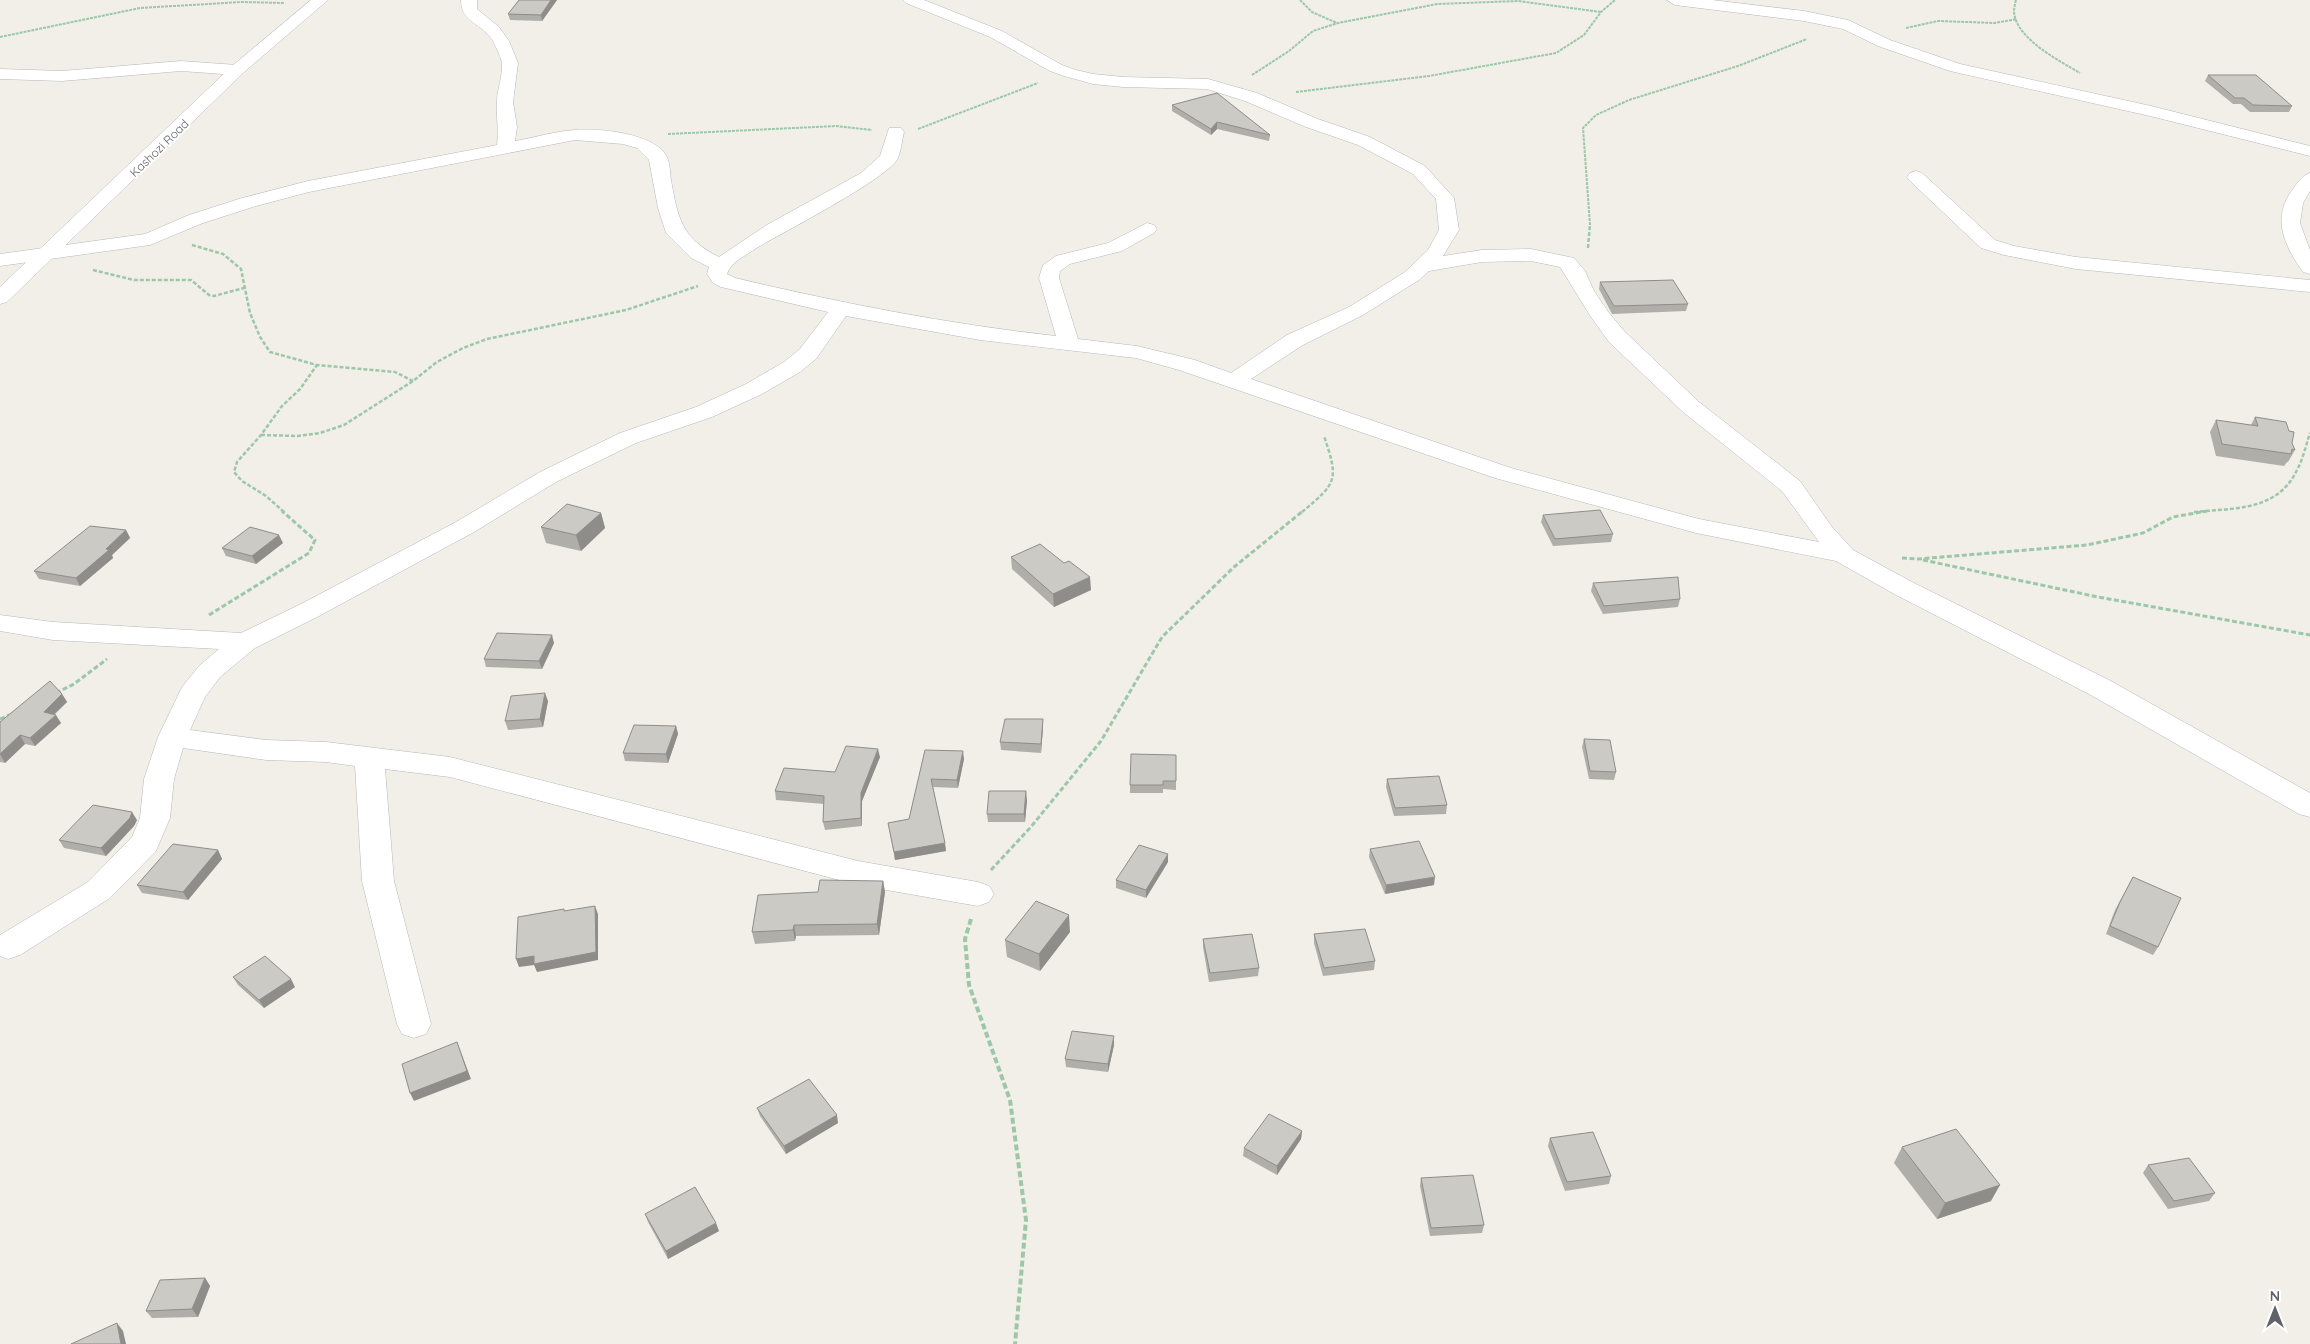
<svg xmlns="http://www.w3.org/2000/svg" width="2310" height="1344" font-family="Quicksand,sans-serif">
  <rect width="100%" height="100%" fill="#f1efe8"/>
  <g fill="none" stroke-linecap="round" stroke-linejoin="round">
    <g stroke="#b5b8bc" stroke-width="1">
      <g id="street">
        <path d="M461,0H477V9L499,27L509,41L518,63L513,102L517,127L515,141C534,138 555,131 575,130C599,128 655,133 667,157C670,164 670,173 671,180C678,218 681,238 719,257L765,226L861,173L880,156L889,128H901L904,132C902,140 901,151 898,158C888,179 781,233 755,249C745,256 731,262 727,274L735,278C841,303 947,324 1056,336L1039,278L1043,265L1056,256L1108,243L1147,223L1154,225L1157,229L1154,233L1122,251L1070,264L1060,271L1059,278L1078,339L1137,346L1195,360L1231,373L1287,335L1349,307L1405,272L1428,250L1439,230L1436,199L1413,174L1358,145L1306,127L1245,101L1207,89L1123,87L1093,84L1064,76L1050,71L990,37L906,3L903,0H924L1002,31L1062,65L1076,70L1093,74L1123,77L1208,79L1257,93L1318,119L1370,137L1425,166L1454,198L1459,230L1443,256L1482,250L1531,249L1574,258L1585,271L1594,291L1609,313L1625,332L1699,402L1800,481L1832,527L1853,550L1914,583L2109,680L2310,793V817L2299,814L2089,694L1896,595L1836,561L1696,533L1495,478L1179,370L1136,358L980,340L846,316L816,359L800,372L762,394L712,417L636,443L556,482L474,532L319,616L255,648L220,677L205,697L190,730L266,740L326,742L450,757L858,861L978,882L989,886L994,894L989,902L978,906L858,885L450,777L385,769L394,881L431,1024L426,1034L414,1038L402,1034L397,1024L362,881L355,766L326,762L266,760L183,748L174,779L170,818L156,851L110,898L20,955L8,959L0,956V935L88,882L132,837L140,818L144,779L158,737L182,687L200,665L219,649L53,640L0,631V615L53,622L241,633L301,604L456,522L540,472L620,433L696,407L746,384L784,362L800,349L828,312L721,287L713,283L707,274L709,267L691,258L666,233L658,208L649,160L637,148L623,144L575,140L309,192L256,206L203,223L150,245L0,266V254L145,234L189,215L242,198L308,181L497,145C499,128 496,118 497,102C497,89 503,76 502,63C501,57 496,47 493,41C483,23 461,24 461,0ZM1531,261L1560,267L1591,317L1609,342L1683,412L1782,491L1819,542L1699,519L1511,468L1251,379L1303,345L1363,315L1419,280L1429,271L1482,262Z"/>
        <path d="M1667,0H1712L1804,11L1848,20L1890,40L1960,64L2151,106L2310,146V156L2150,116L1950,71L1878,46L1843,29L1804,21L1675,5Z"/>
        <path d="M181,61L237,65L243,67L245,70L243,73L237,75L181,71L62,81L0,79V69L62,71Z"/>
        <path d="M1916,171L1922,173L1995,240L2014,246L2076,257L2310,280V292L2076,269L2004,255L1981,248L1910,181L1907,177L1910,173Z"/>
      </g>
    </g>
    <g stroke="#b6babf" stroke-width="1">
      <g id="secondary">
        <path d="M311,0H328L243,73L7,302L0,304V287L231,67Z"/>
        <path d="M2310,173V191L2303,203L2300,223L2310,250V274L2303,272C2284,245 2271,218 2293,189C2298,182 2302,176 2310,173Z"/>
      </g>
    </g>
    <g stroke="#9cc7a9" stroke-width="2" stroke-dasharray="3 1" stroke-linecap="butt">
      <path d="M1300,0L1312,12L1337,23"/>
      <path d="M2016,0C2015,4 2014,8 2014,12C2016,39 2060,61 2080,73"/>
      <path d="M1906,28L1938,21L1995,23L2017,19"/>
      <path d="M0,37L140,8L242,2L284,3"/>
      <path d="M1252,75L1289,51L1313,31L1338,23L1437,4L1518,1L1601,12"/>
      <path d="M1296,92L1429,76L1556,53L1584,35L1601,12L1615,0"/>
      <path d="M918,129L1038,83"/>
      <path d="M668,134L836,126L872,130"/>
      <path d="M1590,225L1583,128L1596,115L1629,100L1738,66L1807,39"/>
    </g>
    <g stroke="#9cc7a9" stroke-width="2.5" stroke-dasharray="4 2" stroke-linecap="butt">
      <path d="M192,245L223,254L241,269L250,313L260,337L270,352L317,365L395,372L413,381"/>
      <path d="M1588,248L1590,224"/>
      <path d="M93,270L134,280H191L209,295L214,296L244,288"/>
      <path d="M261,435L298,436L320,433L344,425L413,381L437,362L463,348L487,339L626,310L698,286"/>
      <path d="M284,512L266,496L242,481L234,472L237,462L261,435L282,406L300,389L317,365"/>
      <path d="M1302,512C1337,483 1339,480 1324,436"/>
      <path d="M2194,512C2233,508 2277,512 2297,470C2303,459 2306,445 2310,433"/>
    </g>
    <g stroke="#9cc7a9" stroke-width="3" stroke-dasharray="5 2.5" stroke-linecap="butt">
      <path d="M1902,558L1918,559L2087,545L2143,533L2173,517L2207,511"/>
      <path d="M1923,560L2098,597L2310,635"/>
      <path d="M209,615L309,553L315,540L282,511"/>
      <path d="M56,693L74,684L107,659"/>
      <path d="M0,719L10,715"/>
      <path d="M991,870L1030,828L1101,741L1162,637L1234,567L1303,511"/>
    </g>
    <path stroke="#9cc7a9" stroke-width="4" stroke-dasharray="6 3" stroke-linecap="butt" d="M971,919L965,939L969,985L1010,1100L1026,1220L1015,1344"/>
    <use href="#street" fill="#fff" fill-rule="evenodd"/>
    <use href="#secondary" fill="#fff" fill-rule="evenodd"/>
  </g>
  <g fill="#afaea9">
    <path d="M519,0H557L542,21L510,20L508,14Z"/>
    <path d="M2208,75L2292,106L2289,112H2250L2241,104H2233L2205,81Z"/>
    <path d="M1172,105L1270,135L1269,141L1217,129L1211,135L1172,111Z"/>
    <path d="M1600,282L1688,304L1686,311L1612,314L1599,289Z"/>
    <path d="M2255,417L2292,443L2295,450L2288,462H2287L2284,466L2216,456L2210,432L2216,420L2251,425Z"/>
    <path d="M601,513L605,528L581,551L546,543L541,527Z"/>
    <path d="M1543,515L1613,534L1611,542L1553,546L1541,522Z"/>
    <path d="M126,530L130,538L112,555L113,558L80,586L39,579L34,571Z"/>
    <path d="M283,543L256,564L226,556L222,548Z"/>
    <path d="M1011,557L1091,590L1054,607L1012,569Z"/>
    <path d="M1593,583L1680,599L1678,607L1603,614L1591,591Z"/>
    <path d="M554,643L542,669L486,667L484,659Z"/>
    <path d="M62,694L67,702L54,715L61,723L35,746L25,744L5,763L0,762V722Z"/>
    <path d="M548,701L543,727L508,730L505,721Z"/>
    <path d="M1043,719V727L1041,753L1001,750L1000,742Z"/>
    <path d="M676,726L678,734L668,763L625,761L623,753Z"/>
    <path d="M1584,739L1616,772L1614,780L1589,779L1582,747Z"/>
    <path d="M925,750L964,759L958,788L933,787L946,851L895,860L888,823L909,819Z"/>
    <path d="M1176,755V790L1163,789V793H1130V785Z"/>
    <path d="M880,757L862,801V826L825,830L823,822L824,804L776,800L775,791Z"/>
    <path d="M1387,779L1447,805L1446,814L1394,816L1386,787Z"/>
    <path d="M1027,800L1025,822H988L987,814Z"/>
    <path d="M137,820L134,826L106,856L64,848L59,840Z"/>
    <path d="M1370,849L1434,885L1385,894L1369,857Z"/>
    <path d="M218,850L222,859L188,900L142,893L137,885Z"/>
    <path d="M1168,862L1146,898L1116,888V880Z"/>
    <path d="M2133,877L2158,947L2153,955L2106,934L2115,910Z"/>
    <path d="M883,881L885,892L879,935L796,936L795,941L755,944L752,932L818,892Z"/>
    <path d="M1070,932L1040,971L1007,957L1005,940Z"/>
    <path d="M1314,934L1375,961L1374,970L1323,976L1314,943Z"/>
    <path d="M1203,939L1259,968L1258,976L1209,982L1203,947Z"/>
    <path d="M233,977L295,987L264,1008L238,985Z"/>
    <path d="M1114,1045L1108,1072L1066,1067L1065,1059Z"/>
    <path d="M757,1108L838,1123L786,1154L760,1116Z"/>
    <path d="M1302,1131L1301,1139L1277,1175L1243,1156L1244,1148Z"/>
    <path d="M1550,1138L1611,1176L1609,1184L1565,1191L1548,1146Z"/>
    <path d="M1902,1147L1991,1201L1937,1219L1894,1163Z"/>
    <path d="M2148,1165L2215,1193L2209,1201L2168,1209L2143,1173Z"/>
    <path d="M1421,1178L1484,1225L1482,1233L1430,1236L1420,1186Z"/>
    <path d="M645,1214L719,1231L668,1259L648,1222Z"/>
    <path d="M205,1278L210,1286L198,1317L152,1318L146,1311Z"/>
  </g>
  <g fill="#8f8d8a">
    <path d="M551,0H557L542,21L541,15Z"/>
    <path d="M1217,122V129L1211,135V129Z"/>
    <path d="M601,513L605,528L581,551L576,535Z"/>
    <path d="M126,530L130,538L112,555L113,558L80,586L76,578Z"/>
    <path d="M279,535L283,543L256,564L252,556Z"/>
    <path d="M1090,577L1091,590L1054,607L1053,594Z"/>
    <path d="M552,635L554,643L542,669L539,661Z"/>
    <path d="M545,693L548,701L543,727L540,719Z"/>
    <path d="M62,694L67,702L48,720L44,712Z"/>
    <path d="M56,715L61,723L35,746L30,738Z"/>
    <path d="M1043,719V727L1041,753V744Z"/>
    <path d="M676,726L678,734L668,763L666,754Z"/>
    <path d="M20,735L25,744L5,763L0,754Z"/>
    <path d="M878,749L880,757L862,801V826L861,818V793Z"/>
    <path d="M963,751L964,759L958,788L957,780Z"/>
    <path d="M1026,791L1027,800L1025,822L1024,814Z"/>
    <path d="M132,812L137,820L134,826L106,856L101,848Z"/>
    <path d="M945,843L946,851L895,860L894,852Z"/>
    <path d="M218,850L222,859L188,900L183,892Z"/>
    <path d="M1168,854V862L1146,898V890Z"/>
    <path d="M1435,877L1434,885L1385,894L1386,885Z"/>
    <path d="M883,881L885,892L879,935L877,924Z"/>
    <path d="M595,906L598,914V960L537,972L534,965L519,967L516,959Z"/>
    <path d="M1069,915L1070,932L1040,971L1039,954Z"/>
    <path d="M794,925L796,936L795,941L793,930Z"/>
    <path d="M291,979L295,987L264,1008L259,1000Z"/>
    <path d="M1114,1036V1045L1108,1072V1064Z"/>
    <path d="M457,1042L471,1079L414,1101L410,1093Z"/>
    <path d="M837,1115L838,1123L786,1154L784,1146Z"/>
    <path d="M1302,1131L1301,1139L1277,1175V1166Z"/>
    <path d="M2000,1185L1991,1201L1937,1219L1945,1203Z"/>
    <path d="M716,1223L719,1231L668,1259L666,1251Z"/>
    <path d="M205,1278L210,1286L198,1317L192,1309Z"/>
    <path d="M117,1323L123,1331L126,1344H121Z"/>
  </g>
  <g fill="#cccac5" stroke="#8f8d8a">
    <path d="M519,0H551L541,15L508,14Z"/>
    <path d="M2208,75H2256L2292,106L2253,105L2244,98H2235Z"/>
    <path d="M1217,93L1270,135L1217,122L1211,129L1172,105Z"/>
    <path d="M1673,280L1688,304L1614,306L1600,282Z"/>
    <path d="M2255,417L2286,422L2289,431L2294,432L2292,443L2295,450L2292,449L2291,454L2222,444L2216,420L2258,426Z"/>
    <path d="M567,504L601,513L576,535L541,527Z"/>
    <path d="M1600,510L1613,534L1555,539L1543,515Z"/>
    <path d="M90,526L126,530L106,549L109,550L76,578L34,571Z"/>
    <path d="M250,527L279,535L252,556L222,548Z"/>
    <path d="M1040,544L1064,563L1069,561L1090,577L1053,594L1011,557Z"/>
    <path d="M1678,577L1680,599L1604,606L1593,583Z"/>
    <path d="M497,633L552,635L539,661L484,659Z"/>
    <path d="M50,681L62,694L44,712L56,715L30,738L20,735L0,754V722Z"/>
    <path d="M545,693L540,719L505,721L511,696Z"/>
    <path d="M1005,719H1043L1041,744L1000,742Z"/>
    <path d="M634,725L676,726L666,754L623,753Z"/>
    <path d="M1584,739L1610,740L1616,772L1590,771Z"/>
    <path d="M846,746L878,749L861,793V818L823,822L824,796L775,791L784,768L835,772Z"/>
    <path d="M925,750L963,751L957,780L931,779L945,843L894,852L888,823L909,819Z"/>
    <path d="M1131,754L1176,755V781H1163V785H1130Z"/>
    <path d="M1439,776L1447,805L1395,808L1387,779Z"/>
    <path d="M989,791H1026L1024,814H987Z"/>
    <path d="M93,805L132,812L130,818L101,848L59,840Z"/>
    <path d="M1419,841L1435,877L1386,885L1370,849Z"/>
    <path d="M173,844L218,850L183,892L137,885Z"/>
    <path d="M1139,845L1168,854L1146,890L1116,880Z"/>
    <path d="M2133,877L2181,898L2158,947L2110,926L2120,902Z"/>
    <path d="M820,880L883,881L877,924L794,925L793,930L752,932L758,895L818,892Z"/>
    <path d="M1036,901L1069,915L1039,954L1005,940Z"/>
    <path d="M595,906L596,952L534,964V956L516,959L518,917L564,909V911Z"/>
    <path d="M1365,929L1375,961L1324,968L1314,934Z"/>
    <path d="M1252,934L1259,968L1210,973L1203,939Z"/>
    <path d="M265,956L291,979L259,1000L233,977Z"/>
    <path d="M1072,1031L1114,1036L1108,1064L1065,1059Z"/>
    <path d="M457,1042L467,1071L410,1093L402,1064Z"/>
    <path d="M809,1079L837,1115L784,1146L757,1108Z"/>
    <path d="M1269,1114L1302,1131L1277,1166L1244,1148Z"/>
    <path d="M1956,1129L2000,1185L1945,1203L1902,1147Z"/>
    <path d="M1593,1132L1611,1176L1567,1182L1550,1138Z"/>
    <path d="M2189,1158L2215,1193L2174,1201L2148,1165Z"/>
    <path d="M1473,1175L1484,1225L1431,1228L1421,1178Z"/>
    <path d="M695,1187L716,1223L666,1251L645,1214Z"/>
    <path d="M205,1278L192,1309L146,1311L160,1280Z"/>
    <path d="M117,1323L121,1344H71Z"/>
  </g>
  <g text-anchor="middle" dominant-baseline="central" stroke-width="4" stroke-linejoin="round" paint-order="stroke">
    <g font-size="12" fill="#5f6368" stroke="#fff">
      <text transform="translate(159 148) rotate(-44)">Kashozi Road</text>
    </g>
  </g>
  <g transform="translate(2275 1309)" stroke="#ffffff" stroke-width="4" paint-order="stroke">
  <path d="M0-4L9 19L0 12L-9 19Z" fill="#5f6368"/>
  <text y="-8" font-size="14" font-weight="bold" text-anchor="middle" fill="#5f6368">N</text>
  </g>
</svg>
